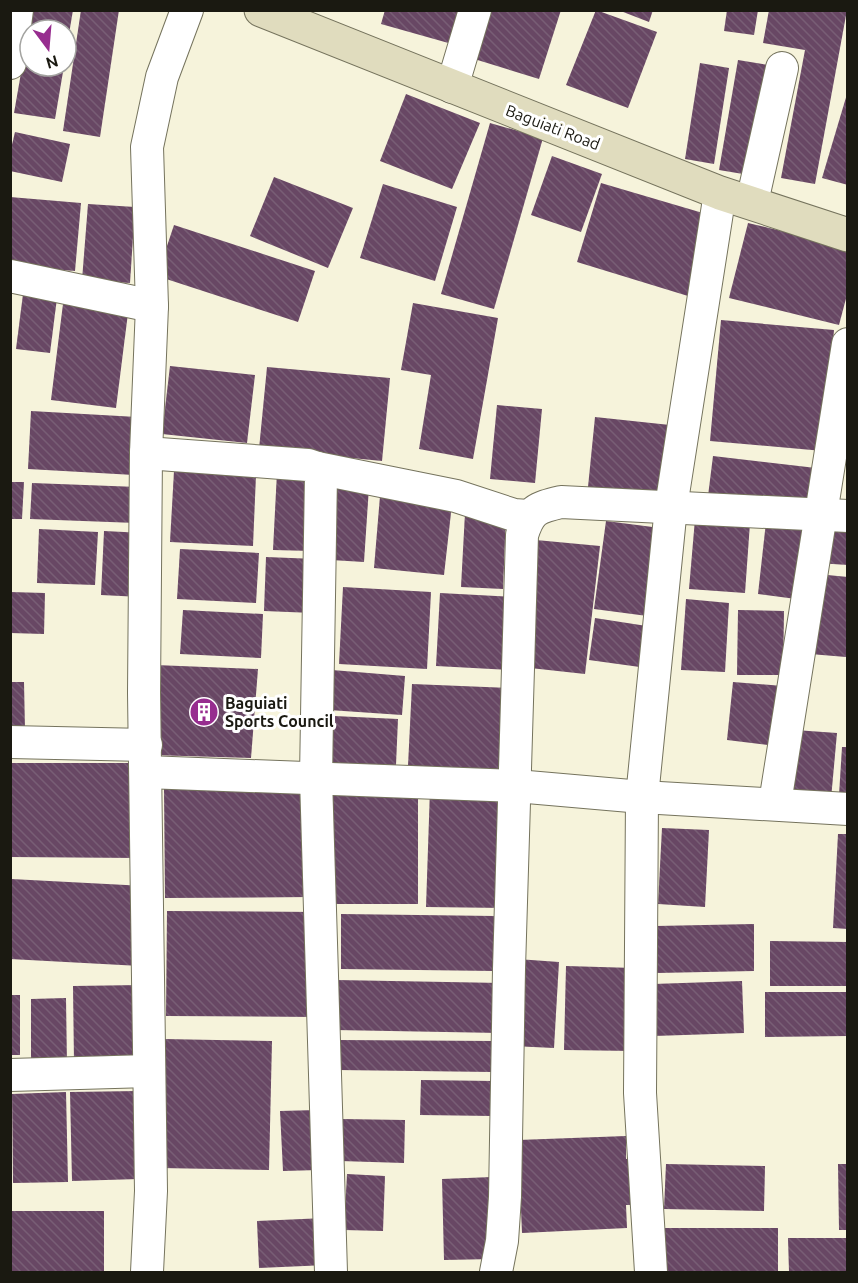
<svg xmlns="http://www.w3.org/2000/svg" width="858" height="1283" font-family="Ubuntu,sans-serif">
  <defs>
    <pattern id="building-back-hatch" width="6" height="6" patternUnits="userSpaceOnUse" patternTransform="scale(1.5)"><rect width="6" height="6" fill="#684764"/><path d="M-1 5l2 2M0 0l6 6M5-1l2 2" fill="none" stroke="#785e75"/></pattern>
  </defs>
  <rect width="100%" height="100%" fill="#f6f3db"/>
  <g fill="url(#building-back-hatch)">
    <path d="M32,10H73L67,46L66,30H30V66H64L55,119L14,113Z"/>
    <path d="M81,10H119L100,137L63,131Z"/>
    <path d="M385,10H468L459,46L381,24Z"/>
    <path d="M486,10H561L539,79L471,58Z"/>
    <path d="M596,10L657,32L628,108L566,85Z"/>
    <path d="M618,10H653L649,22Z"/>
    <path d="M727,10H758L754,35L724,31Z"/>
    <path d="M769,10H847L815,184L781,178L805,50L763,43Z"/>
    <path d="M738,60L768,65L749,175L719,170Z"/>
    <path d="M700,63L729,68L714,164L685,159Z"/>
    <path d="M406,94L480,123L452,189L380,161Z"/>
    <path d="M847,94H848V185L822,178Z"/>
    <path d="M490,123L543,138L494,309L441,294Z"/>
    <path d="M15,132L70,144L62,182L10,171V153Z"/>
    <path d="M552,156L602,174L581,232L531,215Z"/>
    <path d="M274,177L353,208L328,268L250,236Z"/>
    <path d="M601,183L713,216L688,296L577,262Z"/>
    <path d="M383,184L457,207L435,281L360,258Z"/>
    <path d="M10,197L81,203L75,271L10,266Z"/>
    <path d="M88,204L135,207L130,283L82,280Z"/>
    <path d="M748,223L848,247V291L839,325L729,298Z"/>
    <path d="M174,225L315,271L298,322L157,276Z"/>
    <path d="M23,294L57,298L50,353L16,349Z"/>
    <path d="M413,303L498,318L473,459L419,449L431,375L401,370Z"/>
    <path d="M63,304L128,313L116,408L51,400Z"/>
    <path d="M721,320L834,330L823,451L710,441Z"/>
    <path d="M170,366L255,375L247,443L162,434Z"/>
    <path d="M267,367L390,378L382,461L259,449Z"/>
    <path d="M497,405L542,409L535,483L490,479Z"/>
    <path d="M31,411L137,417L134,475L28,469Z"/>
    <path d="M595,417L670,425L662,494L588,487Z"/>
    <path d="M713,456L816,468L811,508L708,496Z"/>
    <path d="M174,471L256,475L253,546L170,542Z"/>
    <path d="M277,472L316,474L312,551L273,550Z"/>
    <path d="M10,482H24L22,519H10Z"/>
    <path d="M32,483L138,487L136,523L30,519Z"/>
    <path d="M336,484L369,487L364,562L331,560Z"/>
    <path d="M380,496L452,504L444,575L374,568Z"/>
    <path d="M465,513L506,515L503,589L461,587Z"/>
    <path d="M695,519L750,523L745,593L689,589Z"/>
    <path d="M821,519L848,522V565L817,563Z"/>
    <path d="M606,521L668,529L655,617L594,609Z"/>
    <path d="M766,522L804,526L796,599L758,594Z"/>
    <path d="M39,529L98,532L95,585L37,583Z"/>
    <path d="M104,531L144,533L141,597L101,595Z"/>
    <path d="M536,540L600,546L585,674L521,667Z"/>
    <path d="M180,549L259,553L256,603L177,599Z"/>
    <path d="M266,557L316,559L313,613L264,611Z"/>
    <path d="M817,574L848,577L846,657L810,654Z"/>
    <path d="M343,587L431,592L427,669L339,664Z"/>
    <path d="M10,592L45,593L44,634L10,633Z"/>
    <path d="M440,593L516,597L512,670L436,666Z"/>
    <path d="M686,599L729,603L725,672L681,670Z"/>
    <path d="M183,610L263,614L261,658L180,654Z"/>
    <path d="M738,610L784,611L783,675H737Z"/>
    <path d="M595,618L653,627L647,668L589,660Z"/>
    <path d="M155,665L258,669L251,758L151,755Z"/>
    <path d="M332,670L405,676L402,715L329,710Z"/>
    <path d="M10,682H24L25,730H10Z"/>
    <path d="M733,682L783,686L776,746L727,740Z"/>
    <path d="M412,684L511,688L506,771L408,766Z"/>
    <path d="M334,716L398,719L396,765L331,763Z"/>
    <path d="M795,730L837,733L831,799L789,795Z"/>
    <path d="M842,747H848V795H839Z"/>
    <path d="M10,763H138L137,858L10,857Z"/>
    <path d="M311,788V897L165,898L164,789Z"/>
    <rect x="333" y="788" width="85" height="116"/>
    <path d="M430,789L508,791L505,908L426,907Z"/>
    <path d="M662,828L709,830L705,907L658,904Z"/>
    <path d="M838,834H848V929L833,928Z"/>
    <path d="M11,879L145,886L140,966L10,959Z"/>
    <path d="M167,911L316,912V1017L166,1016Z"/>
    <path d="M341,914L495,916L494,971L341,969Z"/>
    <path d="M754,924V971L657,973L656,926Z"/>
    <path d="M770,941L848,942V986H770Z"/>
    <path d="M517,959L559,962L554,1048L512,1046Z"/>
    <path d="M566,966L634,968L633,1051L564,1050Z"/>
    <path d="M336,980L502,983L500,1033L335,1030Z"/>
    <path d="M742,981L744,1033L654,1036L653,984Z"/>
    <path d="M140,985V1061L74,1062L73,986Z"/>
    <path d="M765,992H848V1036L765,1037Z"/>
    <rect x="10" y="995" width="10" height="60"/>
    <path d="M66,998L67,1066H31V999Z"/>
    <path d="M164,1039L272,1041L269,1170L160,1168Z"/>
    <path d="M337,1040L492,1041V1072L337,1070Z"/>
    <path d="M421,1080L492,1081V1116L420,1115Z"/>
    <path d="M138,1091L139,1179L72,1181L70,1092Z"/>
    <path d="M66,1092L68,1182L13,1183L12,1094Z"/>
    <path d="M317,1110L319,1170L283,1171L280,1111Z"/>
    <path d="M342,1119L405,1120L404,1163L340,1161Z"/>
    <path d="M626,1136V1159L633,1158L635,1205H626L627,1228L522,1233L518,1140Z"/>
    <path d="M666,1164L765,1166L764,1211L664,1209Z"/>
    <path d="M838,1164H848V1230H839Z"/>
    <path d="M347,1174L385,1176L383,1231L344,1230Z"/>
    <path d="M492,1177L494,1259L444,1260L442,1179Z"/>
    <rect x="10" y="1211" width="94" height="61"/>
    <path d="M325,1218L327,1265L259,1268L257,1221Z"/>
    <rect x="664" y="1228" width="114" height="44"/>
    <path d="M788,1238H848V1272H789Z"/>
  </g>
  <g fill="none" stroke-linecap="round" stroke-linejoin="round">
    <g stroke="#75735d" stroke-width="34">
      <g id="street">
        <path d="M10,63L17,10"/>
        <path d="M452,87L475,10"/>
        <path d="M752,202L782,68"/>
        <path d="M10,276L152,306"/>
        <path d="M146,453L308,465L317,468L321,475L316,778L331,1272"/>
        <path d="M317,468L456,496L514,515L528,516"/>
        <path d="M10,742L146,745"/>
        <path d="M146,772L516,786L642,797L848,809"/>
        <path d="M775,803L848,344"/>
        <path d="M10,1075L149,1071"/>
        <path d="M147,1272L151,1191L144,693L146,453L152,306L147,147L162,77L187,10"/>
        <path d="M496,1272L502,1241L505,1197L509,969L522,535C530,510 536,508 561,502L848,516"/>
        <path d="M651,1272L640,1093L642,797L671,507L720,193"/>
      </g>
    </g>
    <g stroke="#75735d" stroke-width="35">
      <path id="secondary" d="M261,10L720,193L848,235"/>
    </g>
    <use href="#street" stroke="#fff" stroke-width="32"/>
    <use href="#secondary" stroke="#e0dcbe" stroke-width="33"/>
  </g>
  <defs>
    <g id="building-disc" transform="scale(1.5)"><circle r="9.5" fill="#972d8f" stroke="#fff"/><path d="M-4-6H4V6H1V3H-1V6H-4ZM-2.5-4.3h1.7v1.8h-1.7ZM.8-4.3h1.7v1.8H.8ZM-2.5-1h1.7V.8h-1.7ZM.8-1h1.7V.8H.8Z" fill="#fff"/></g>
  </defs>
  <g fill-rule="evenodd">
    <use href="#building-disc" x="204" y="712"/>
  </g>
  <g text-anchor="middle" dominant-baseline="central" stroke-width="6" stroke-linejoin="round" paint-order="stroke">
    <g font-size="16" fill="#1a1911" stroke="#fff">
      <text transform="translate(553 127) rotate(21)">Baguiati Road</text>
    </g>
    <g font-size="16" font-weight="bold" fill="#1a1911" stroke="#fff" text-anchor="start">
      <text x="225" y="703">Baguiati<tspan x="225" dy="18">Sports Council</tspan></text>
    </g>
  </g>
  <rect width="858" height="1283" fill="none" stroke="#1a1911" stroke-width="24"/>
  <g transform="translate(48 48) rotate(164)"><circle r="28" fill="#ffffff" stroke="#a3a3a0" stroke-width="1.5"/>
  <path d="M0-4.5L10 22L0 15L-10 22Z" fill="#972d8f"/>
  <text y="-9" font-size="16" font-weight="bold" text-anchor="middle" fill="#1a1911">N</text>
  </g>
</svg>
